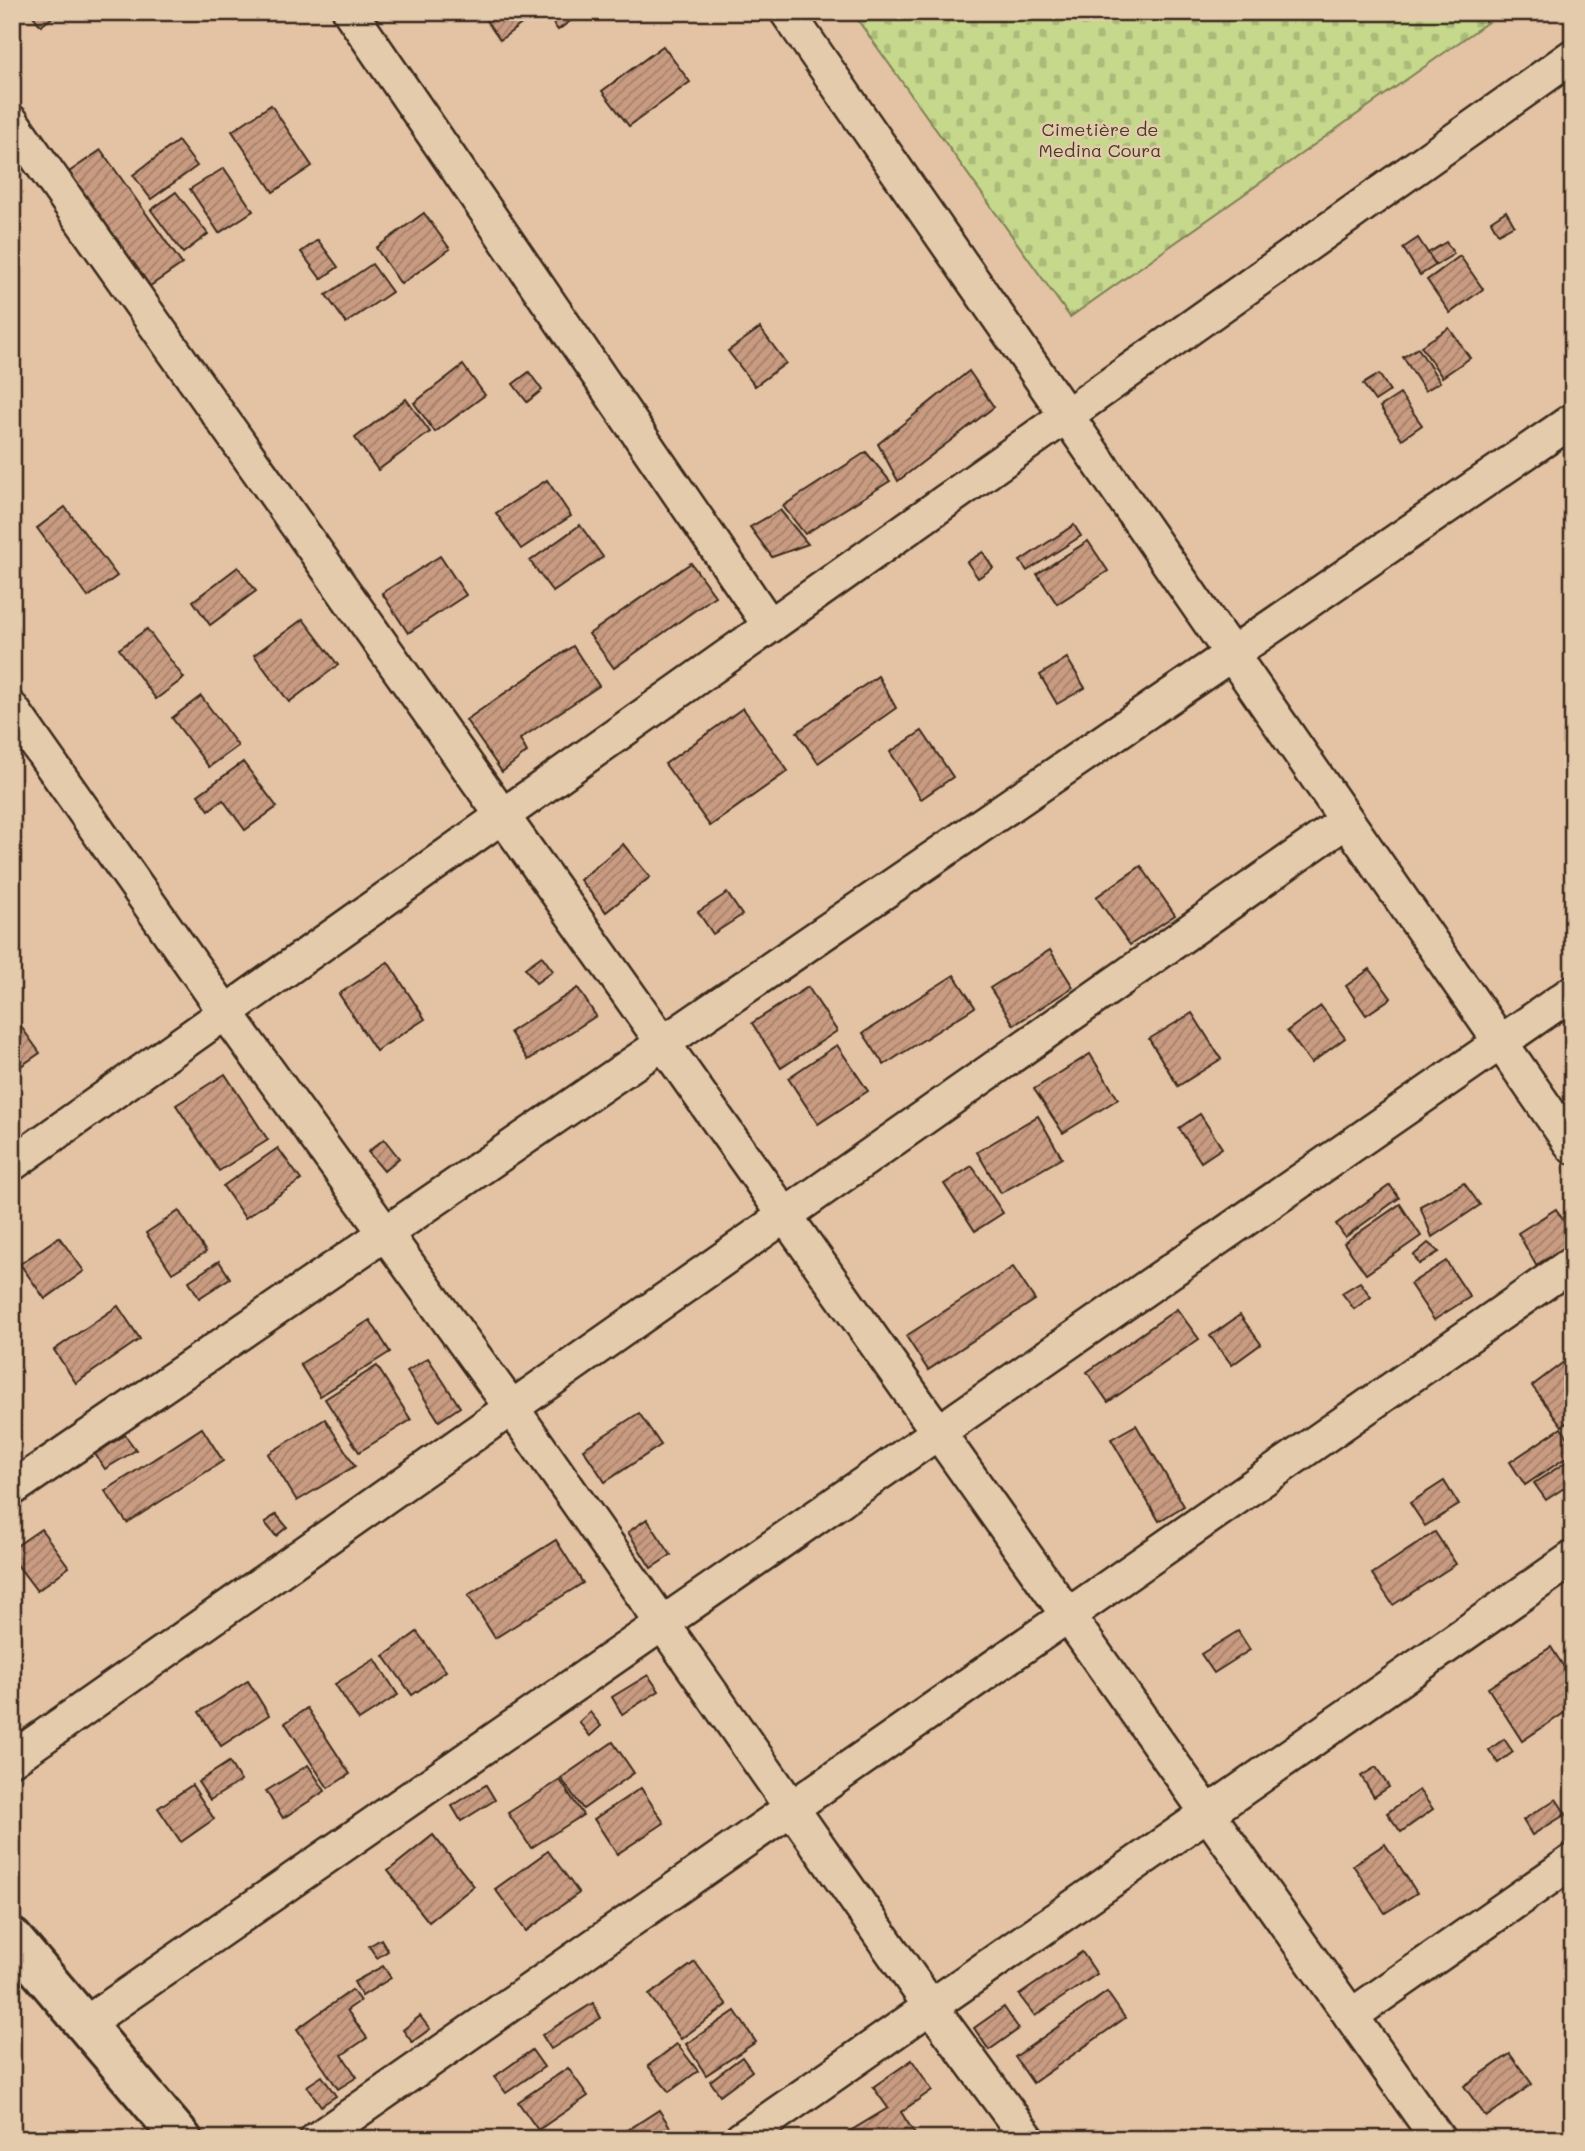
<svg xmlns="http://www.w3.org/2000/svg" width="1585" height="2151" font-family="Mali,sans-serif">
  <defs>
    <pattern id="cemetery-stones" width="16" height="16" patternUnits="userSpaceOnUse" patternTransform="scale(1.75)"><rect width="16" height="16" fill="#c6d88c"/><path d="M2 7V4a2 2 0 0 1 4 0v3zM10 15v-3a2 2 0 0 1 4 0v3z" fill="#abba78"/></pattern>
    <pattern id="building-hatch" width="6" height="6" patternUnits="userSpaceOnUse" patternTransform="scale(1.75)"><rect width="6" height="6" fill="#c99c82"/><path d="M-1 1l2-2M0 6l6-6M5 7l2-2" fill="none" stroke="#a47f6a"/></pattern>
  </defs>
  <rect width="100%" height="100%" fill="#e3c3a4"/>
  <filter id="ink" filterUnits="userSpaceOnUse"><feTurbulence type="fractalNoise" baseFrequency=".0143" numOctaves="2"/><feDisplacementMap in="SourceGraphic" scale="14" xChannelSelector="R" yChannelSelector="G"/><feConvolveMatrix kernelMatrix="1 2 1 2 8 2 1 2 1" color-interpolation-filters="sRGB"/></filter>
  <g filter="url(#ink)">
    <path fill="url(#cemetery-stones)" stroke="#808155" stroke-width="2" d="M852,12H1502L1070,317Z"/>
    <g fill="url(#building-hatch)" stroke="#3b2a1e" stroke-width="2">
      <path d="M30,12H59L41,26Z"/>
      <path d="M480,12H533L535,14L500,40Z"/>
      <path d="M551,12H579L580,14L558,30L547,15Z"/>
      <path d="M663,46L690,82L629,126L602,91Z"/>
      <path d="M271,105L312,166L273,192L232,131Z"/>
      <path d="M178,141L197,166L151,199L133,175Z"/>
      <path d="M101,150L182,264L150,286L69,172Z"/>
      <path d="M224,168L253,211L219,233L190,189Z"/>
      <path d="M176,192L208,234L183,253L151,210Z"/>
      <path d="M1506,211L1514,225L1498,234L1491,221Z"/>
      <path d="M424,213L450,249L401,284L376,248Z"/>
      <path d="M1418,238L1436,265L1420,275L1403,248Z"/>
      <path d="M318,240L338,267L321,279L301,252Z"/>
      <path d="M1446,242L1454,254L1436,265L1428,253Z"/>
      <path d="M1460,256L1483,289L1450,313L1427,280Z"/>
      <path d="M372,264L392,292L346,323L326,295Z"/>
      <path d="M760,328L786,363L755,386L728,351Z"/>
      <path d="M1449,328L1470,358L1442,377L1421,346Z"/>
      <path d="M1418,348L1440,382L1425,391L1403,357Z"/>
      <path d="M463,365L485,395L435,432L414,403Z"/>
      <path d="M969,371L994,407L898,481L878,444Z"/>
      <path d="M529,372L542,390L527,402L513,384Z"/>
      <path d="M1379,374L1390,391L1375,401L1363,384Z"/>
      <path d="M1400,394L1422,425L1402,439L1380,407Z"/>
      <path d="M406,399L430,432L378,470L355,438Z"/>
      <path d="M866,452L890,481L805,534L783,506Z"/>
      <path d="M547,480L571,516L521,549L496,513Z"/>
      <path d="M65,507L117,576L88,597L37,528Z"/>
      <path d="M780,510L808,544L772,557L750,527Z"/>
      <path d="M580,525L603,557L553,592L530,561Z"/>
      <path d="M1074,525L1081,536L1027,571L1020,561Z"/>
      <path d="M1088,541L1108,571L1057,604L1037,574Z"/>
      <path d="M983,552L993,568L978,578L967,562Z"/>
      <path d="M440,556L466,595L408,633L382,593Z"/>
      <path d="M691,563L715,596L614,668L589,634Z"/>
      <path d="M238,567L256,591L210,625L193,601Z"/>
      <path d="M303,619L338,665L289,702L254,655Z"/>
      <path d="M147,629L184,678L156,699L119,649Z"/>
      <path d="M573,646L599,686L520,739L527,752L502,772L466,720Z"/>
      <path d="M1067,658L1085,688L1057,704L1040,675Z"/>
      <path d="M878,676L896,708L818,763L797,732Z"/>
      <path d="M201,696L238,746L209,767L172,718Z"/>
      <path d="M743,708L788,771L710,826L665,764Z"/>
      <path d="M922,731L953,777L921,799L890,752Z"/>
      <path d="M243,762L277,807L245,830L223,800L209,810L198,795Z"/>
      <path d="M623,844L650,877L606,912L580,880Z"/>
      <path d="M1141,866L1175,915L1130,945L1096,897Z"/>
      <path d="M727,893L742,915L713,934L698,912Z"/>
      <path d="M1050,950L1073,987L1014,1025L990,988Z"/>
      <path d="M542,956L553,971L536,983L525,968Z"/>
      <path d="M388,962L425,1019L376,1051L339,994Z"/>
      <path d="M1370,969L1391,998L1366,1015L1346,986Z"/>
      <path d="M954,975L975,1007L884,1065L863,1033Z"/>
      <path d="M808,987L837,1031L781,1068L752,1023Z"/>
      <path d="M578,988L596,1016L528,1060L510,1032Z"/>
      <path d="M1321,1006L1345,1038L1311,1063L1287,1031Z"/>
      <path d="M1192,1013L1221,1059L1178,1086L1149,1039Z"/>
      <path d="M12,1014L40,1053L12,1072Z"/>
      <path d="M837,1045L868,1091L818,1124L788,1078Z"/>
      <path d="M1090,1054L1118,1099L1063,1133L1034,1089Z"/>
      <path d="M225,1074L268,1140L219,1171L176,1105Z"/>
      <path d="M1200,1114L1222,1148L1201,1162L1179,1128Z"/>
      <path d="M1038,1116L1062,1158L1001,1193L977,1152Z"/>
      <path d="M384,1139L399,1158L384,1171L368,1152Z"/>
      <path d="M278,1148L301,1180L245,1218L223,1186Z"/>
      <path d="M972,1166L1003,1213L975,1231L944,1184Z"/>
      <path d="M1464,1183L1480,1205L1432,1237L1420,1206Z"/>
      <path d="M1390,1185L1399,1198L1345,1237L1336,1224Z"/>
      <path d="M1400,1204L1421,1236L1366,1274L1344,1243Z"/>
      <path d="M1556,1209L1573,1236V1243L1536,1265L1518,1233Z"/>
      <path d="M179,1211L206,1252L172,1273L146,1233Z"/>
      <path d="M59,1237L84,1271L45,1299L20,1264Z"/>
      <path d="M1428,1243L1439,1252L1419,1264L1414,1255Z"/>
      <path d="M219,1261L230,1278L199,1298L189,1281Z"/>
      <path d="M1446,1261L1470,1297L1434,1320L1410,1284Z"/>
      <path d="M1013,1267L1035,1300L928,1370L906,1336Z"/>
      <path d="M1360,1282L1371,1297L1354,1309L1342,1293Z"/>
      <path d="M118,1306L140,1339L76,1383L54,1350Z"/>
      <path d="M1177,1309L1199,1339L1108,1402L1087,1372Z"/>
      <path d="M1240,1315L1261,1344L1232,1365L1210,1336Z"/>
      <path d="M370,1320L390,1352L320,1396L300,1364Z"/>
      <path d="M1573,1355V1418L1562,1426L1532,1386Z"/>
      <path d="M428,1358L460,1407L439,1421L407,1371Z"/>
      <path d="M377,1366L411,1420L359,1452L325,1399Z"/>
      <path d="M639,1413L661,1445L605,1482L583,1449Z"/>
      <path d="M325,1419L355,1466L297,1501L268,1454Z"/>
      <path d="M1136,1425L1184,1506L1159,1521L1111,1439Z"/>
      <path d="M202,1428L223,1461L127,1523L105,1491Z"/>
      <path d="M1561,1428L1573,1444V1453L1525,1485L1510,1462Z"/>
      <path d="M125,1435L136,1450L105,1469L95,1454Z"/>
      <path d="M1571,1459L1573,1462V1482L1546,1500L1534,1483Z"/>
      <path d="M1444,1481L1459,1505L1425,1526L1410,1503Z"/>
      <path d="M276,1514L287,1527L276,1536L265,1523Z"/>
      <path d="M647,1519L671,1555L651,1568L628,1532Z"/>
      <path d="M41,1529L69,1567L37,1591L12,1558V1549Z"/>
      <path d="M1435,1532L1456,1564L1393,1605L1372,1574Z"/>
      <path d="M556,1540L583,1583L495,1638L468,1595Z"/>
      <path d="M1238,1631L1250,1650L1214,1673L1201,1654Z"/>
      <path d="M417,1632L446,1671L412,1695L384,1656Z"/>
      <path d="M1551,1647L1573,1681V1707L1522,1741L1488,1688Z"/>
      <path d="M375,1659L398,1695L359,1720L335,1684Z"/>
      <path d="M648,1675L659,1691L622,1714L612,1697Z"/>
      <path d="M248,1681L269,1715L221,1746L199,1712Z"/>
      <path d="M307,1708L350,1774L328,1788L285,1723Z"/>
      <path d="M590,1712L601,1726L590,1736L579,1722Z"/>
      <path d="M1504,1739L1513,1752L1498,1763L1489,1750Z"/>
      <path d="M613,1742L634,1773L583,1809L561,1778Z"/>
      <path d="M229,1762L241,1781L210,1800L198,1782Z"/>
      <path d="M308,1765L325,1791L283,1818L266,1791Z"/>
      <path d="M1376,1767L1389,1787L1374,1797L1361,1776Z"/>
      <path d="M560,1780L583,1815L531,1848L508,1813Z"/>
      <path d="M192,1785L214,1819L181,1842L158,1808Z"/>
      <path d="M486,1785L495,1800L461,1821L452,1806Z"/>
      <path d="M641,1788L664,1823L617,1854L594,1819Z"/>
      <path d="M1419,1790L1433,1809L1401,1832L1387,1813Z"/>
      <path d="M1556,1799L1566,1814L1532,1835L1523,1820Z"/>
      <path d="M433,1835L474,1886L429,1922L388,1871Z"/>
      <path d="M1385,1844L1417,1893L1385,1913L1353,1865Z"/>
      <path d="M548,1851L579,1893L526,1931L495,1889Z"/>
      <path d="M381,1939L388,1951L377,1958L369,1946Z"/>
      <path d="M1082,1952L1097,1974L1035,2016L1019,1995Z"/>
      <path d="M695,1962L727,2005L681,2039L649,1995Z"/>
      <path d="M383,1966L391,1978L362,1996L354,1982Z"/>
      <path d="M352,1990L360,2001L347,2010L367,2038L342,2055L357,2077L338,2089L297,2029Z"/>
      <path d="M1107,1992L1125,2018L1033,2083L1015,2057Z"/>
      <path d="M593,2003L601,2018L551,2049L542,2035Z"/>
      <path d="M1004,2007L1019,2029L989,2050L974,2028Z"/>
      <path d="M735,2011L756,2042L706,2075L686,2044Z"/>
      <path d="M420,2016L430,2029L412,2042L403,2030Z"/>
      <path d="M677,2044L698,2071L669,2092L648,2066Z"/>
      <path d="M532,2050L544,2067L506,2093L494,2077Z"/>
      <path d="M1510,2054L1532,2084L1486,2117L1464,2086Z"/>
      <path d="M742,2057L752,2071L720,2095L710,2081Z"/>
      <path d="M912,2060L932,2090L901,2112L918,2139H843L842,2136L888,2108L873,2087Z"/>
      <path d="M568,2068L588,2096L538,2130L518,2102Z"/>
      <path d="M322,2076L336,2096L321,2106L307,2086Z"/>
      <path d="M659,2110L678,2139H614Z"/>
    </g>
    <g fill="none" stroke-linecap="round" stroke-linejoin="round">
      <g stroke="#3b2a1e" stroke-width="38">
        <g id="minor">
          <path d="M350,12L770,626"/>
          <path d="M787,12L1573,1147"/>
          <path d="M12,122L1438,2139"/>
          <path d="M12,709L226,1013L511,1407L931,2007L1028,2139"/>
          <path d="M12,1164L1573,56"/>
          <path d="M12,1489L1573,420"/>
          <path d="M12,1759L1346,821"/>
          <path d="M1351,2016L1573,1861"/>
          <path d="M85,2024L1573,992"/>
          <path d="M317,2139L1573,1263"/>
          <path d="M741,2139L1573,1558"/>
        </g>
      </g>
      <g stroke="#3b2a1e" stroke-width="44">
        <path id="tertiary" d="M12,1938L182,2139"/>
      </g>
      <use href="#minor" stroke="#e4cbac" stroke-width="33"/>
      <use href="#tertiary" stroke="#e4cbac" stroke-width="38"/>
    </g>
  </g>
  <g text-anchor="middle" dominant-baseline="central" stroke-width="5" stroke-linejoin="round" paint-order="stroke">
    <g font-size="18" fill="#493b29" stroke="#e4cbac">
      <text x="1100" y="129">Cimetière de<tspan x="1100" dy="21">Medina Coura</tspan></text>
    </g>
  </g>
  <rect width="1585" height="2151" fill="none" stroke="#e4cbac" stroke-width="42"/>
  <rect x="21" y="21" width="1543" height="2109" fill="none" stroke="#3b2a1e" stroke-width="2.5" filter="url(#ink)"/>
</svg>
